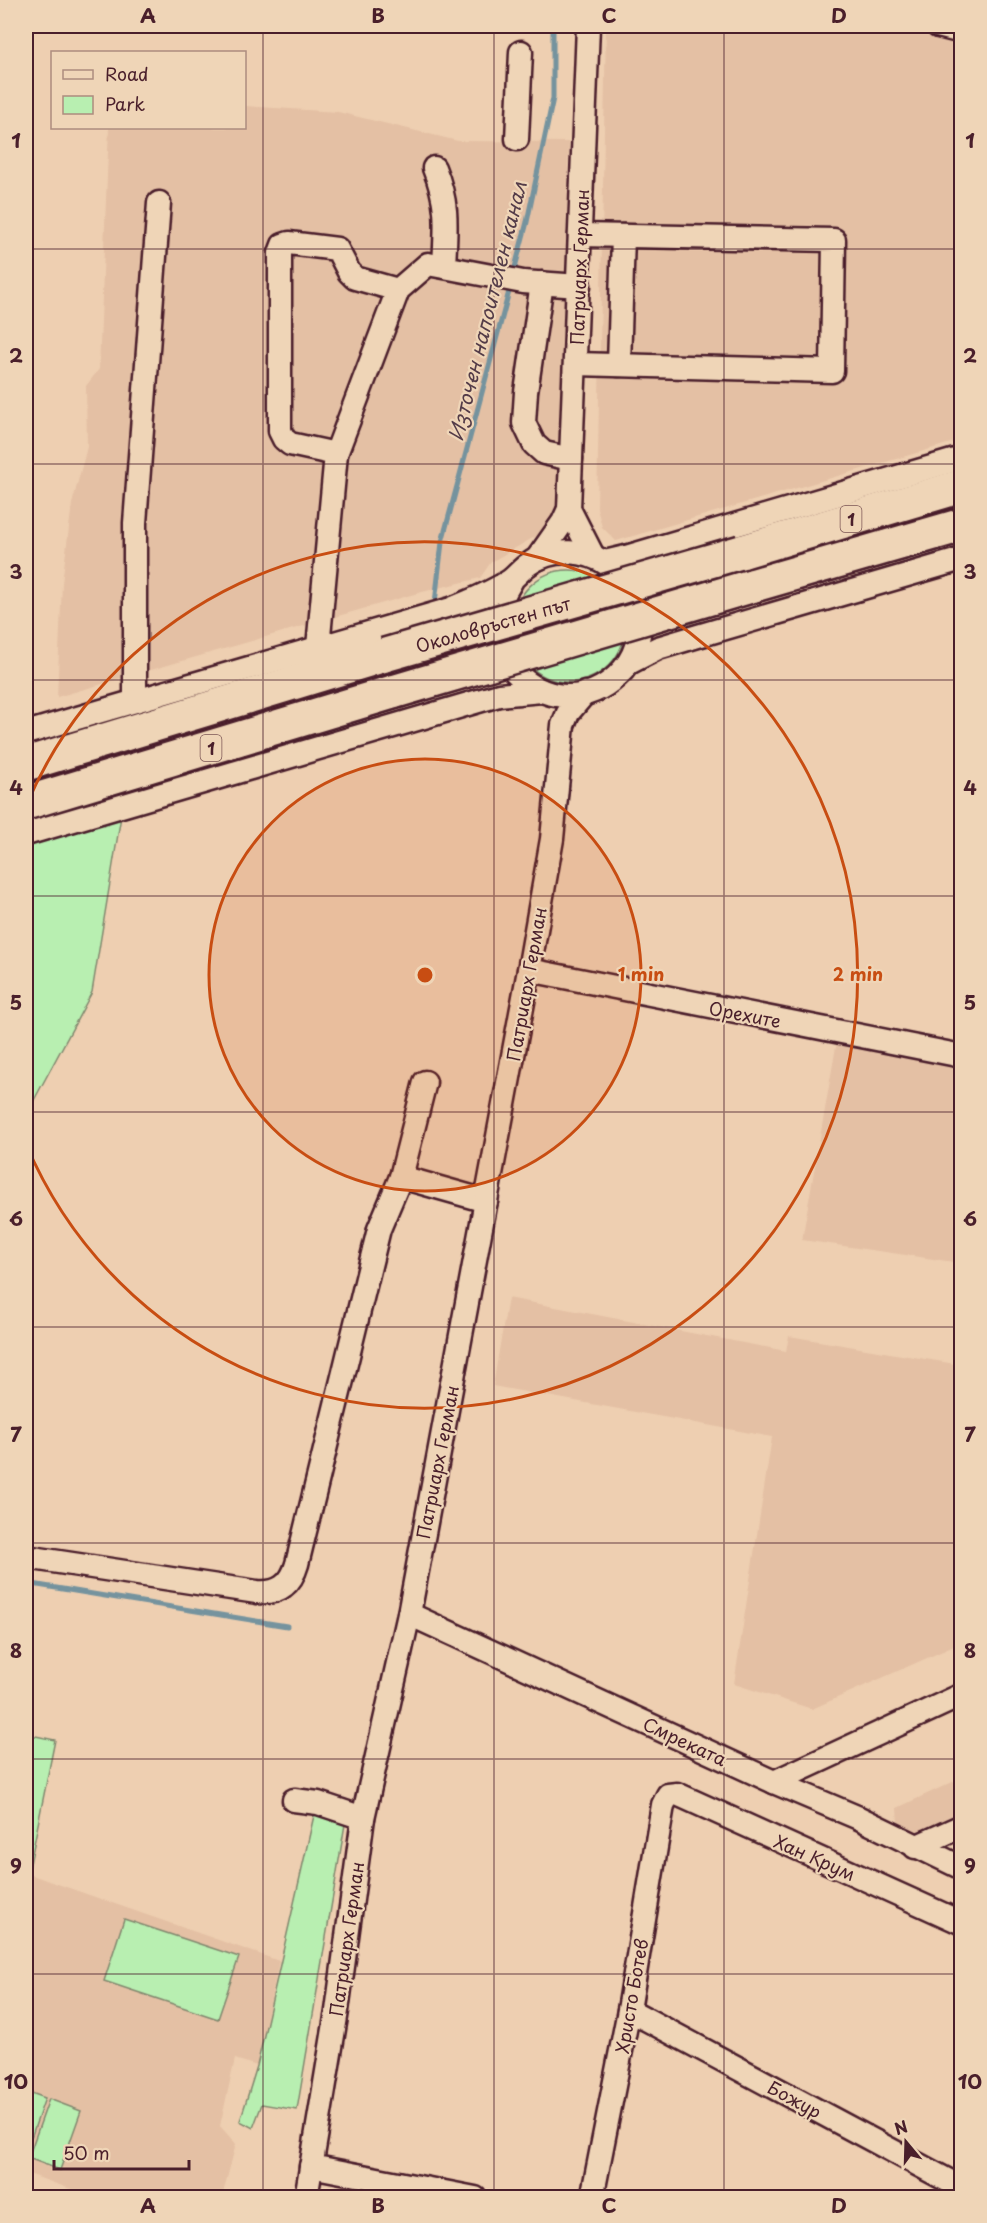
<svg xmlns="http://www.w3.org/2000/svg" width="987" height="2223" font-family="'Playpen Sans',sans-serif">
  <rect width="100%" height="100%" fill="#eecfb1"/>
  <filter id="ink" filterUnits="userSpaceOnUse"><feTurbulence type="fractalNoise" baseFrequency=".0167" numOctaves="2"/><feDisplacementMap in="SourceGraphic" scale="12" xChannelSelector="R" yChannelSelector="G"/><feConvolveMatrix kernelMatrix="1 2 1 2 8 2 1 2 1" color-interpolation-filters="sRGB"/></filter>
  <g filter="url(#ink)">
    <g fill="#e4c0a4">
      <path d="M606,26H961V440L616,541L602,527L597,508Z"/>
      <path d="M245,106L338,112L458,141L569,142L558,506L550,528L491,562L480,578L418,593L57,697L62,583L72,504L87,447L86,386L99,369L109,128H244Z"/>
      <path d="M837,1041L960,1064L954,1262L802,1240Z"/>
      <path d="M508,1298L786,1351L789,1336L961,1365V1643L812,1709L734,1684L772,1437L493,1386Z"/>
      <path d="M961,1778V1849L898,1823L897,1808Z"/>
      <path d="M26,1873L279,1961L257,2066L235,2059L220,2126L236,2144L222,2197H84L76,2191L26,2173Z"/>
    </g>
    <g fill="#b8efb1" stroke="#81876e" stroke-width="1.5">
      <circle cx="569" cy="626" r="56"/>
      <path d="M121,816L92,992L26,1115V845Z"/>
      <path d="M26,1734L55,1740L28,1874L26,1873Z"/>
      <path d="M315,1811L346,1818L297,2110L262,2104L253,2128L240,2121L257,2066Z"/>
      <path d="M124,1919L239,1957L218,2019L104,1981Z"/>
      <path d="M26,2091L45,2098L26,2152Z"/>
      <path d="M49,2099L81,2111L60,2170L28,2158Z"/>
    </g>
    <g fill="none" stroke-linecap="round" stroke-linejoin="round">
      <g stroke="#74939e" stroke-width="5">
        <path d="M513,275L527,222L553,98V26"/>
        <path d="M435,603L442,542L511,284"/>
        <path d="M26,1583L287,1626"/>
      </g>
      <g stroke="#4a1f2b" stroke-width="27">
        <g id="minor">
          <path d="M938,26L962,32"/>
          <path d="M517,139L521,52"/>
          <path d="M434,168C449,205 446,226 444,265"/>
          <path d="M542,283L526,392L524,423L534,444L544,453L571,459"/>
          <path d="M576,364L832,371L834,240L580,235"/>
          <path d="M619,365L623,236"/>
          <path d="M336,454L290,444L284,439L280,431V253L283,245L289,243L337,249L349,272L355,278L398,290"/>
          <path d="M569,509L593,556"/>
          <path d="M537,559L563,522L569,509L588,26"/>
          <path d="M605,562L626,557L962,458"/>
          <path d="M318,647L336,454L398,290L428,264L523,282L579,286"/>
          <path d="M629,663L658,648L698,636L962,559"/>
          <path d="M135,700V523L159,203"/>
          <path d="M26,733L451,609C471,601 490,593 508,582C516,577 521,569 529,564C552,547 587,549 610,566C625,577 635,592 639,610C643,634 635,660 617,676C556,733 461,658 512,580"/>
          <path d="M26,834L499,695L542,691"/>
          <path d="M529,970L962,1056"/>
          <path d="M401,1177L425,1082"/>
          <path d="M26,1557L257,1592C278,1594 291,1585 297,1564L379,1229L401,1177L486,1201"/>
          <path d="M409,1614L774,1782L859,1818L962,1868"/>
          <path d="M774,1782L962,1695"/>
          <path d="M294,1800L318,1803L363,1818"/>
          <path d="M915,1847L962,1826"/>
          <path d="M629,2010L962,2188"/>
          <path d="M311,2166L475,2198"/>
          <path d="M306,2198L337,2011L363,1818L409,1614L529,970L552,839L563,725L568,713L585,693"/>
          <path d="M592,2198L629,2010L663,1805L668,1795L677,1794L962,1923"/>
        </g>
      </g>
      <g stroke="#4a1f2b" stroke-width="38">
        <g id="highway">
          <path d="M741,552L962,486"/>
          <path d="M751,586L962,525"/>
          <path d="M26,764L385,655"/>
          <path d="M26,803L396,691"/>
        </g>
      </g>
      <use href="#minor" stroke="#efd5b7" stroke-width="22"/>
      <use href="#highway" stroke="#efd5b7" stroke-width="33"/>
      <g stroke="#4a1f2b" stroke-width="38" stroke-linecap="butt">
        <g id="highway-bridge">
          <path d="M385,655L741,552"/>
          <path d="M396,691L751,586"/>
        </g>
      </g>
      <use href="#highway-bridge" stroke="#efd5b7" stroke-width="33"/>
    </g>
  </g>
  <path fill="none" stroke="#4a1f2b" stroke-width="1.5" stroke-opacity="0.55" d="M263,26V2198M494,26V2198M724,26V2198M26,249H962M26,464H962M26,680H962M26,896H962M26,1112H962M26,1327H962M26,1543H962M26,1759H962M26,1974H962"/>
  <circle cx="425" cy="975" r="216" fill="#c84d12" fill-opacity=".12"/>
  <g fill="none" stroke="#c84d12" stroke-width="3">
    <circle cx="425" cy="975" r="216"/>
    <path d="M26 806A433 433 0 1 1 26 1144"/>
  </g>
  <g text-anchor="middle" dominant-baseline="central" stroke-width="4.5" stroke-linejoin="round" paint-order="stroke">
    <g fill="#efd5b7" stroke="#7c5655" stroke-width="1.5">
      <rect x="840.5" y="506" width="21" height="26" rx="4.5"/>
      <rect x="200.5" y="735" width="21" height="26" rx="4.5"/>
    </g>
    <g font-size="16" font-weight="bold" fill="#4a1f2b">
      <text x="851" y="519">1</text>
      <text x="211" y="748">1</text>
    </g>
    <g font-size="18" fill="#4a1f2b" stroke="#efd5b7">
      <text transform="translate(579 267) rotate(-88)">Патриарх Герман</text>
      <text transform="translate(493 624) rotate(-16)">Околовръстен път</text>
      <text transform="translate(526 984) rotate(-80)">Патриарх Герман</text>
      <text transform="translate(745 1014) rotate(11)">Орехите</text>
      <text transform="translate(437 1462) rotate(-79)">Патриарх Герман</text>
      <text transform="translate(685 1741) rotate(25)">Смреката</text>
      <text transform="translate(815 1857) rotate(24)">Хан Крум</text>
      <text transform="translate(346 1939) rotate(-82)">Патриарх Герман</text>
      <text transform="translate(631 1996) rotate(-80)">Христо Ботев</text>
      <text transform="translate(795 2099) rotate(28)">Божур</text>
    </g>
    <g font-size="20" font-style="italic" fill="#543c48" stroke="#efd5b7">
      <text transform="translate(487 311) rotate(-76)">Източен напоителен канал</text>
    </g>
  </g>
  <circle cx="425" cy="975" r="9" fill="#c84d12" stroke="#efd5b7" stroke-width="3"/>
  <g font-size="18" text-anchor="middle" font-weight="bold" fill="#c84d12" stroke="#efd5b7" stroke-width="4.5" stroke-linejoin="round" paint-order="stroke">
    <text x="641" y="981">1 min</text>
    <text x="858" y="981">2 min</text>
  </g>
  <rect width="987" height="2223" fill="none" stroke="#efd5b7" stroke-width="66"/>
  <rect x="51" y="51" width="195" height="78" fill="#efd5b7" stroke="#ad8c7f" stroke-width="1.5"/>
  <rect x="63" y="70" width="30" height="9" fill="#efd5b7" stroke="#ad8c7f" stroke-width="1.5"/>
  <text x="105" y="81" font-size="18" fill="#4a1f2b">Road</text>
  <rect x="63" y="96" width="30" height="18" fill="#b8efb1" stroke="#ad8c7f" stroke-width="1.5"/>
  <text x="105" y="111" font-size="18" fill="#4a1f2b">Park</text>
  <g transform="translate(906 2142) rotate(341)" stroke="#efd5b7" stroke-width="4.5" paint-order="stroke">
  <path d="M0-4.5L10 22L0 15L-10 22Z" fill="#4a1f2b"/>
  <text y="-9" font-size="16" font-weight="bold" text-anchor="middle" fill="#4a1f2b">N</text>
  </g>
  <path d="M54 2160v9h135v-9" fill="none" stroke="#4a1f2b" stroke-width="3"/>
  <text x="63" y="2160" font-size="18" fill="#4a1f2b" stroke="#efd5b7" stroke-width="4.5" paint-order="stroke">50 m</text>
  <rect x="33" y="33" width="921" height="2157" fill="none" stroke="#4a1f2b" stroke-width="2"/>
  <g font-size="20" text-anchor="middle" font-weight="bold" fill="#4a1f2b">
    <text x="148" y="23">A</text>
    <text x="378" y="23">B</text>
    <text x="609" y="23">C</text>
    <text x="839" y="23">D</text>
    <text x="16" y="148">1</text>
    <text x="970" y="148">1</text>
    <text x="16" y="363">2</text>
    <text x="970" y="363">2</text>
    <text x="16" y="579">3</text>
    <text x="970" y="579">3</text>
    <text x="16" y="795">4</text>
    <text x="970" y="795">4</text>
    <text x="16" y="1010">5</text>
    <text x="970" y="1010">5</text>
    <text x="16" y="1226">6</text>
    <text x="970" y="1226">6</text>
    <text x="16" y="1442">7</text>
    <text x="970" y="1442">7</text>
    <text x="16" y="1658">8</text>
    <text x="970" y="1658">8</text>
    <text x="16" y="1873">9</text>
    <text x="970" y="1873">9</text>
    <text x="16" y="2089">10</text>
    <text x="970" y="2089">10</text>
    <text x="148" y="2213">A</text>
    <text x="378" y="2213">B</text>
    <text x="609" y="2213">C</text>
    <text x="839" y="2213">D</text>
  </g>
</svg>
